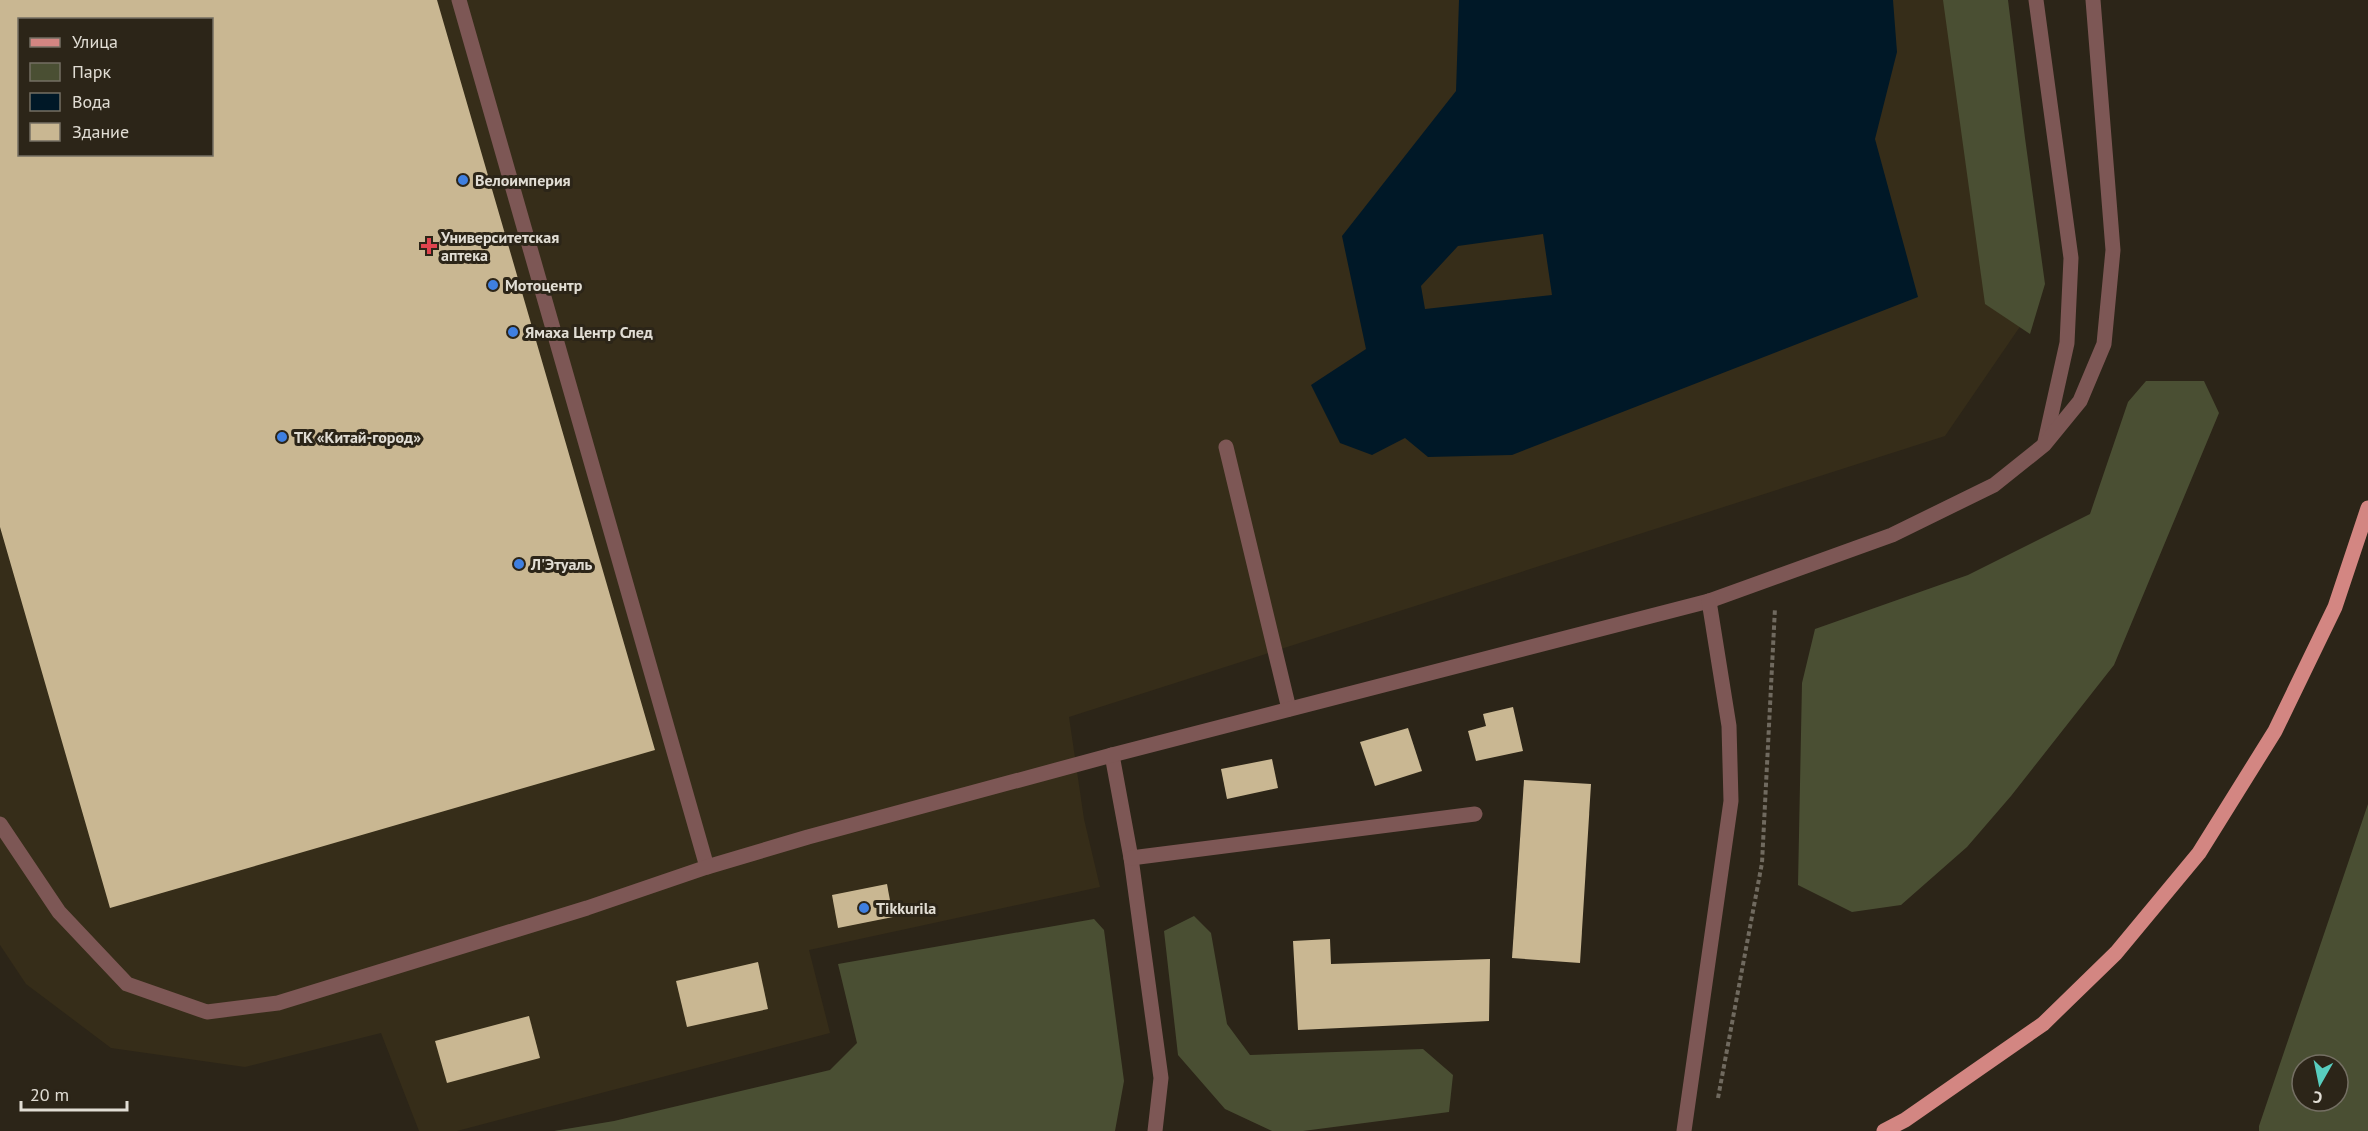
<svg xmlns="http://www.w3.org/2000/svg" width="2368" height="1131" font-family="'PT Sans',sans-serif">
  <rect width="100%" height="100%" fill="#2c2518"/>
  <path fill="#362d19" fill-rule="evenodd" d="M0,0H1981L2030,312L1945,436L1069,717L1084,819L1100,887L809,950L830,1033L457,1131H419L381,1033L245,1067L111,1048L26,984L0,945ZM20,20H212V154H20Z"/>
  <g fill="#4a4f33" fill-rule="evenodd">
    <path d="M1943,0H2008L2025,138L2045,284L2030,334L1985,304Z"/>
    <path d="M2146,381H2204L2219,413L2114,665L2011,796L1967,847L1901,905L1852,912L1798,885L1802,683L1815,629L1968,575L2090,514L2128,402Z"/>
    <path d="M2368,804V1131H2259V1126ZM2302,1065H2338V1101H2302Z"/>
    <path d="M1194,916L1211,933L1227,1024L1250,1055L1423,1049L1453,1075L1449,1112L1303,1131H1272L1225,1109L1178,1055L1164,931Z"/>
    <path d="M1094,919L1104,930L1124,1081L1115,1131H554L614,1121L830,1070L857,1043L838,964Z"/>
  </g>
  <path fill="#001827" fill-rule="evenodd" d="M1459,0H1893L1897,52L1875,139L1918,297L1512,455L1428,457L1405,438L1372,455L1340,443L1311,385L1366,349L1342,236L1456,91ZM1543,234L1552,295L1425,309L1421,286L1458,246Z"/>
  <g fill="#c9b792" fill-rule="evenodd">
    <path d="M0,0H437L655,750L110,908L0,527ZM20,20H212V154H20Z"/>
    <path d="M1513,707L1523,751L1476,761L1468,731L1486,726L1483,714Z"/>
    <path d="M1408,728L1422,771L1375,786L1360,742Z"/>
    <path d="M1272,759L1278,788L1227,799L1221,769Z"/>
    <path d="M1524,780L1591,784L1580,963L1512,958Z"/>
    <path d="M887,884L893,917L838,928L832,895Z"/>
    <path d="M1330,939L1331,964L1490,959L1489,1021L1298,1030L1293,941Z"/>
    <path d="M758,962L768,1009L687,1027L676,981Z"/>
    <path d="M529,1016L540,1058L447,1083L435,1041Z"/>
  </g>
  <g fill="none" stroke-linecap="round" stroke-linejoin="round">
    <path stroke="#706a5f" stroke-width="4" stroke-dasharray="4.5 3" stroke-linecap="butt" d="M1718,1098L1762,863L1775,608"/>
    <g stroke="#7d5755" stroke-width="15">
      <path d="M459,0L707,867"/>
      <path d="M2036,0L2071,258L2067,343L2045,442"/>
      <path d="M1226,447L1289,709"/>
      <path d="M1112,755L1131,858L1161,1078L1155,1131"/>
      <path d="M0,824L59,912L127,984L207,1012L278,1003L587,908L707,867L808,837L1112,755L1709,601L1892,535L1994,485L2044,445L2080,401L2104,344L2113,250L2093,0"/>
      <path d="M1131,858L1475,814"/>
      <path d="M1684,1131L1731,801L1729,726L1709,601"/>
    </g>
    <path stroke="#d38682" stroke-width="15" d="M1884,1131L1905,1120L2043,1024L2116,953L2199,853L2275,731L2335,607L2368,508"/>
  </g>
  <g fill="#3f7fe0" stroke="#2c2518" stroke-width="2">
    <circle cx="463" cy="180" r="6"/>
    <circle cx="493" cy="285" r="6"/>
    <circle cx="513" cy="332" r="6"/>
    <circle cx="282" cy="437" r="6"/>
    <circle cx="519" cy="564" r="6"/>
    <circle cx="864" cy="908" r="6"/>
  </g>
  <path fill="#e0444e" stroke="#2c2518" stroke-width="2" d="M426 237h6v6h6v6h-6v6h-6v-6h-6v-6h6z"/>
  <g text-anchor="middle" dominant-baseline="central" stroke-width="6" stroke-linejoin="round" paint-order="stroke">
    <g font-size="16" font-weight="bold" fill="#e1ddd4" stroke="#2c2518" text-anchor="start">
      <text x="475" y="180">Велоимперия</text>
      <text x="441" y="237">Университетская<tspan x="441" dy="18">аптека</tspan></text>
      <text x="505" y="285">Мотоцентр</text>
      <text x="525" y="332">Ямаха Центр След</text>
      <text x="294" y="437">ТК «Китай-город»</text>
      <text x="531" y="564">Л'Этуаль</text>
      <text x="876" y="908">Tikkurila</text>
    </g>
  </g>
  <rect x="18" y="18" width="195" height="138" fill="#2c2518" stroke="#746f63" stroke-width="1.5"/>
  <rect x="30" y="38" width="30" height="9" fill="#d38682" stroke="#746f63" stroke-width="1.5"/>
  <text x="72" y="48" font-size="18" fill="#e1ddd4">Улица</text>
  <rect x="30" y="63" width="30" height="18" fill="#4a4f33" stroke="#746f63" stroke-width="1.5"/>
  <text x="72" y="78" font-size="18" fill="#e1ddd4">Парк</text>
  <rect x="30" y="93" width="30" height="18" fill="#001827" stroke="#746f63" stroke-width="1.5"/>
  <text x="72" y="108" font-size="18" fill="#e1ddd4">Вода</text>
  <rect x="30" y="123" width="30" height="18" fill="#c9b792" stroke="#746f63" stroke-width="1.5"/>
  <text x="72" y="138" font-size="18" fill="#e1ddd4">Здание</text>
  <g transform="translate(2320 1083) rotate(189)"><circle r="28" fill="#2c2518" stroke="#746f63" stroke-width="1.5"/>
  <path d="M0-4.5L10 22L0 15L-10 22Z" fill="#58cebf"/>
  <text y="-9" font-size="16" font-weight="bold" text-anchor="middle" fill="#e1ddd4">С</text>
  </g>
  <path d="M21 1101v9h106v-9" fill="none" stroke="#e1ddd4" stroke-width="3"/>
  <text x="30" y="1101" font-size="18" fill="#e1ddd4" stroke="#2c2518" stroke-width="4.5" paint-order="stroke">20 m</text>
</svg>
